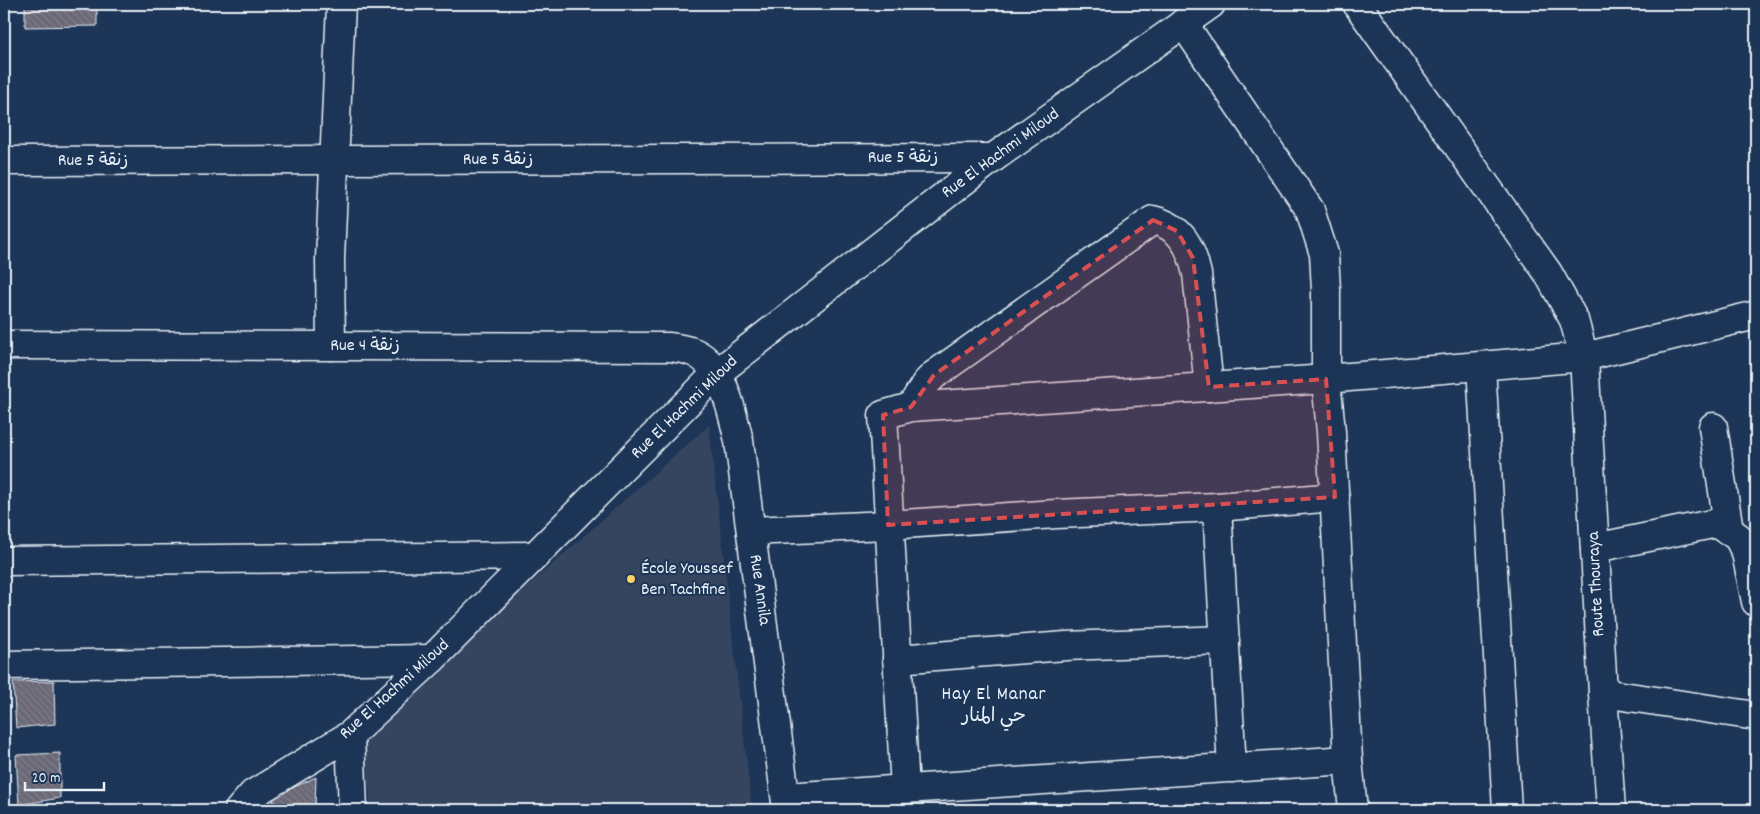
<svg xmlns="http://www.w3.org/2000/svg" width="1760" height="814" font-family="Dekko,'Playpen Sans Arabic',sans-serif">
  <defs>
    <pattern id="building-back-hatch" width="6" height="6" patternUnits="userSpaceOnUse" patternTransform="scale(1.25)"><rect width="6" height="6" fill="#6b6876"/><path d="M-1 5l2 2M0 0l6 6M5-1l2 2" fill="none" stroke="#807e8a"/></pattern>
  </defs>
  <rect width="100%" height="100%" fill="#1d3557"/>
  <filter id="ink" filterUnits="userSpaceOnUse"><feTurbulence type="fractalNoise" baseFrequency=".02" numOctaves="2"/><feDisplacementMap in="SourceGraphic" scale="10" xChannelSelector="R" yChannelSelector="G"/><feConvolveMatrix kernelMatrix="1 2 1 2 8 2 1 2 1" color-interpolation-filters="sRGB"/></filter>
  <g filter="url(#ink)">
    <path fill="#344460" d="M709,425L752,810H371L363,732Z"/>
    <g fill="url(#building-back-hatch)" stroke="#e8f1f8">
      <path d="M25,4H97V26L25,27Z"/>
      <path d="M54,681L55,724L16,728L13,682Z"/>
      <path d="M60,753V798L19,805L16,755Z"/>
      <path d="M316,777L315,810H275L273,797Z"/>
      <path d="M273,797L275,810H255Z"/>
    </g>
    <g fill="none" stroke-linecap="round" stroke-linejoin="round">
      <g stroke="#e8f1f8" stroke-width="31">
        <g id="minor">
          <path d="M1357,4L1548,273L1574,320L1584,357L1603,693L1611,810"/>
          <path d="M1183,23L1310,210L1324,254L1326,290V379L1331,432L1348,760L1353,810"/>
          <path d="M4,161L993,158"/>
          <path d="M4,345L670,347C677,348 684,349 690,351C723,361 732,412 739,441L787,810"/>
          <path d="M331,346L330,259L341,4"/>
          <path d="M1481,366L1507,810"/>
          <path d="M911,407L926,383L934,375L1153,220C1182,227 1191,247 1197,274L1209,387"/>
          <path d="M1713,427L1729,530"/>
          <path d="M1217,507L1232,768"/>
          <path d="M751,531L888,525L1056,514L1217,507L1335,497"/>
          <path d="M1595,548L1717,523L1738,537L1746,553L1756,602"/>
          <path d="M4,561L535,556"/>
          <path d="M897,659L1066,646L1225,640"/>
          <path d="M4,665L432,659"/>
          <path d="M1603,693L1756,716"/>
          <path d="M350,735L353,810"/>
          <path d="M905,789L883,415L911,407L1326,379L1584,357L1756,315"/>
          <path d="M786,797L1348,760"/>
        </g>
      </g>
      <g stroke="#e8f1f8" stroke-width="31">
        <path id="tertiary" d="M239,810L253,794L350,735L432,659L717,373L993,158L1211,4"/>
      </g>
      <use href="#minor" stroke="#1d3557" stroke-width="28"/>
      <use href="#tertiary" stroke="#1d3557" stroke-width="28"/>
    </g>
  </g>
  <path fill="#da5052" fill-opacity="0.2" stroke="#da5052" stroke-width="4" stroke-dasharray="10 6" stroke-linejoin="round" d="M1153,220L1177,231L1193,258L1209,387L1326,379L1335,497L888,525L883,415L911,407L934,375Z"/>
  <circle fill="#ffd166" stroke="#1d3557" stroke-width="2" cx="631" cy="579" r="5"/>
  <g text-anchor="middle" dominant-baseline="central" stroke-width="4" stroke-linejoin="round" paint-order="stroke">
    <g font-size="18" fill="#e8f1f8" stroke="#1d3557">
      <text transform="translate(1001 154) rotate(-36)">Rue El Hachmi Miloud</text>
      <text x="903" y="158">Rue 5 زنقة</text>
      <text x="498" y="160">Rue 5 زنقة</text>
      <text x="93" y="161">Rue 5 زنقة</text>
      <text x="365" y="346">Rue 4 زنقة</text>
      <text transform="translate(685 408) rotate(-44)">Rue El Hachmi Miloud</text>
      <text transform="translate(1597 584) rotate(-93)">Route Thouraya</text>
      <text transform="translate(759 590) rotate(82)">Rue Annila</text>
      <text transform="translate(395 690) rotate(-42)">Rue El Hachmi Miloud</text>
    </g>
    <g font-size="18" fill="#e8f1f8" stroke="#1d3557" text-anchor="start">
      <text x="641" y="569">École Youssef<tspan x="641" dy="21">Ben Tachfine</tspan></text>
    </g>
    <g font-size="19" letter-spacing="1" fill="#e8f1f8" stroke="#1d3557">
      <text x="994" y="695">Hay El Manar<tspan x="994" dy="22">حي المنار</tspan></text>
    </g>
  </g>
  <rect width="1760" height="814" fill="none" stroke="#1d3557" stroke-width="20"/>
  <rect x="10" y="10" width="1740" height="794" fill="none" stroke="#e8f1f8" stroke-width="2" filter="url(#ink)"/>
  <path d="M25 782v8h79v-8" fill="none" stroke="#e8f1f8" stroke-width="2.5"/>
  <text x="32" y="782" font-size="15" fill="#e8f1f8" stroke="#1d3557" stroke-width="4" paint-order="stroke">20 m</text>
</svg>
